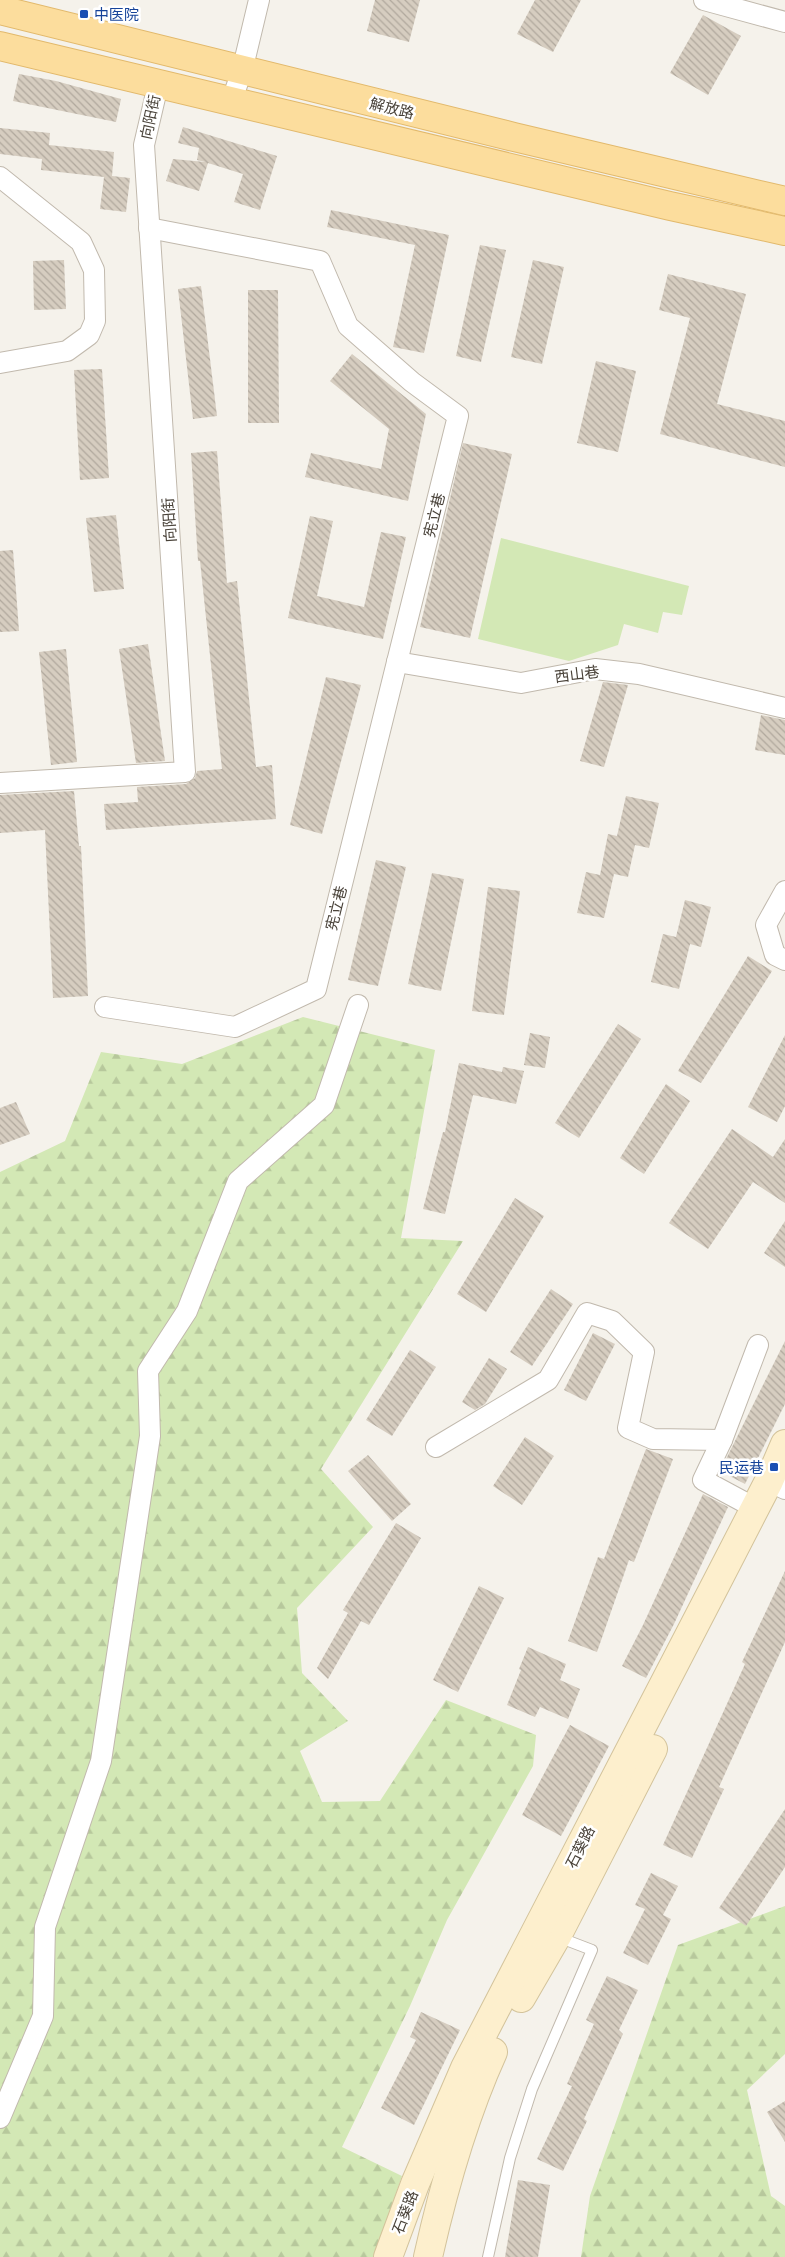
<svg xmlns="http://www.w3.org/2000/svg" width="785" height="2257" font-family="'PT Sans','Noto Sans SC',sans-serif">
  <defs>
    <pattern id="forest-firs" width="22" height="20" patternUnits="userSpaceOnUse" patternTransform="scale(1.25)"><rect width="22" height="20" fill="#d3e8b5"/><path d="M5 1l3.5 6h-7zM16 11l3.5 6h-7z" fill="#b7c89c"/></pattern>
    <pattern id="building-back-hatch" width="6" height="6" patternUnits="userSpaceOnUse" patternTransform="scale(1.25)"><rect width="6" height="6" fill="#d6cdc0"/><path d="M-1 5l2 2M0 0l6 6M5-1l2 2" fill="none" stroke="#b0a89d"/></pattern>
  </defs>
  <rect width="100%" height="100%" fill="#f5f2eb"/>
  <path fill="#d3e8b5" d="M501,538L689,586L682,615L663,612L658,633L624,624L618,645L569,661L478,639Z"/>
  <g fill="url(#forest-firs)">
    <path d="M303,1017L435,1050L401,1238L463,1241L321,1469L373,1527L297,1608L302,1673L348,1721L300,1751L322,1802L380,1801L446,1700L536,1735L533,1766L447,1920L410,2006L342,2147L402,2176L374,2257H0V1172L65,1141L101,1052L182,1064Z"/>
    <path d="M785,1906V2054L747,2090L771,2196L785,2206V2257H581L590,2196L678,1945Z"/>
  </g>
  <g fill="url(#building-back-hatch)">
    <path d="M375,0H420L409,42L367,31Z"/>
    <path d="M535,0H581L553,52L517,34Z"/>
    <path d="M703,15L741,36L708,95L670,73Z"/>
    <path d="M19,74L56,81L121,99L116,122L13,101Z"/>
    <path d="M183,127L277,156L260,210L234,202L243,174L208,163L199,191L166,181L173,159L205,162L197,160L199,148L178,143Z"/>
    <path d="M0,128L50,133L49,145L114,152L112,176L130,178L126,212L100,209L104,177L41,170L42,159L0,154Z"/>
    <path d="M331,210L449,235L424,353L393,347L415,245L327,227Z"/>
    <path d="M480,245L506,250L481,362L456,356Z"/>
    <path d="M64,260L66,309L34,310L33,261Z"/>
    <path d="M533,260L564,267L542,364L511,357Z"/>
    <path d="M668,274L746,294L717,404L785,421V467L660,434L690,318L659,310Z"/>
    <path d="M201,286L217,416L193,419L178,289Z"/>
    <path d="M248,290H278L279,423H248Z"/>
    <path d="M352,354L426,414L408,501L305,477L311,453L381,469L389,429L330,381Z"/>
    <path d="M596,361L636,371L618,452L577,443Z"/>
    <path d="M102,369L109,478L80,480L74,370Z"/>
    <path d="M463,443L512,454L470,638L420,627Z"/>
    <path d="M217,451L227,583L237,581L256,767L272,765L276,819L106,830L104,804L138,802L137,787L186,784L195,778L197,771L222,769L200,561H198L191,453Z"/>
    <path d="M116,515L124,589L94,592L86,518Z"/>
    <path d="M310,516L333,521L317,596L364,607L381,532L406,537L383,639L288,618Z"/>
    <path d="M13,550L19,631L0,632V551Z"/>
    <path d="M148,644L165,761L136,763L119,649Z"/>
    <path d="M66,649L77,762L51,765L39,652Z"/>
    <path d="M326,677L361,685L322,834L290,825Z"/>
    <path d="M603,682L628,685L604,767L580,761Z"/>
    <path d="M761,715L785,720V755L755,750Z"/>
    <path d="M74,791L79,846H81L88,996L53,998L45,830L0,833V795Z"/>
    <path d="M626,796L659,803L649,848L635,845L628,877L614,874L604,918L577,913L586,872L600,875L608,834L617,836Z"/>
    <path d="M376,860L406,867L378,986L348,980Z"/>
    <path d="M432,873L464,879L441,991L408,984Z"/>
    <path d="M488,887L520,891L504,1015L472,1011Z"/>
    <path d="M685,900L711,907L701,947L690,944L679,989L651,982L663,934L676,937Z"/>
    <path d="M748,956L772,971L701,1083L678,1071Z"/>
    <path d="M618,1024L641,1039L579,1138L555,1123Z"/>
    <path d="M530,1033L550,1037L545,1068L524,1065Z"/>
    <path d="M785,1035V1106L777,1122L748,1107Z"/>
    <path d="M459,1063L502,1072L503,1067L524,1071L516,1104L473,1095L445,1214L423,1209L443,1132H445Z"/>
    <path d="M666,1084L690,1101L644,1174L620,1158Z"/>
    <path d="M16,1102L30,1134L0,1145V1108Z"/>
    <path d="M732,1129L773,1157L785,1139V1203L753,1182L708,1249L669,1223Z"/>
    <path d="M515,1198L544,1216L486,1312L457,1294Z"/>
    <path d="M785,1221V1267L764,1253Z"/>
    <path d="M551,1289L573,1304L532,1366L510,1352Z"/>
    <path d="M593,1333L615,1344L586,1401L564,1390Z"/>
    <path d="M785,1341V1404L745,1484L720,1471Z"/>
    <path d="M410,1350L436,1367L392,1436L366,1420Z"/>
    <path d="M489,1358L507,1369L485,1404L475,1410L462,1402Z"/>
    <path d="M525,1437L554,1456L522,1505L493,1486Z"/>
    <path d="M646,1449L673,1459L634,1562L629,1560L597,1652L568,1641L598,1557L604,1559Z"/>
    <path d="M368,1455L411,1504L392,1521L348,1471Z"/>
    <path d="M703,1494L728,1507L674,1624L646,1678L622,1666L643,1625Z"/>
    <path d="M396,1523L421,1538L369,1625L361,1621L328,1679L317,1668L348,1613L343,1610Z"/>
    <path d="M785,1571V1642L719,1787L724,1789L692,1858L663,1845L745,1664L742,1662Z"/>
    <path d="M479,1586L504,1598L458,1692L433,1680Z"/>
    <path d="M528,1647L566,1664L560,1680L580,1689L568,1719L540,1707L535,1717L507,1705L521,1670L519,1669Z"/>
    <path d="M570,1725L609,1746L561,1836L522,1815Z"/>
    <path d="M785,1809V1867L746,1926L719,1908Z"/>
    <path d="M651,1873L678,1886L663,1915L671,1919L648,1965L623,1953L645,1909L635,1905Z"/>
    <path d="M607,1976L638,1990L619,2030L623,2034L584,2119L587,2121L563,2171L537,2159L572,2086L567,2084L594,2024L586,2020Z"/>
    <path d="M421,2012L460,2030L414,2125L381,2108L416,2040L410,2037Z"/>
    <path d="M785,2101V2142L767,2112Z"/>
    <path d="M518,2180L550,2185L538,2257H505Z"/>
  </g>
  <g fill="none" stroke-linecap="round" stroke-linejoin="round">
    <g stroke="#c1b9ad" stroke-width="12">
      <path id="lane" d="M488,2257L510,2158L532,2089L592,1950L558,1937"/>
    </g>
    <g stroke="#c1b9ad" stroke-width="22">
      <g id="street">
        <path d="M704,0L785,22"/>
        <path d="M231,102L242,71L259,0"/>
        <path d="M0,177L81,242L94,270L95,321L89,335L67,351L0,363"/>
        <path d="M397,662L521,683L595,669L639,674L785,708"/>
        <path d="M0,783L185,772L144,145L158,85"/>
        <path d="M785,891L766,925L775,955L785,960"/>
        <path d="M105,1007L235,1027L316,989L458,416L412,382L348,326L320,261L149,228"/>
        <path d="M436,1447L548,1380L587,1313L612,1321L644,1352L628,1428L653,1439L722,1440"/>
        <path d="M769,1481L785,1489"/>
        <path d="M755,1508L703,1480L722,1440L758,1345"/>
        <path d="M0,2118L43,2016L45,1927L101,1761L150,1436L148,1371L187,1311L238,1181L324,1105L358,1005"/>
      </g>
    </g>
    <g stroke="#d3c39b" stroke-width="30">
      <g id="secondary">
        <path d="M521,1998L557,1936L653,1749"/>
        <path d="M388,2257L415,2184L465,2068L720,1576L769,1481L785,1444"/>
        <path d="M428,2257C444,2186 463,2118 493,2052"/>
      </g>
    </g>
    <g stroke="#e2b96c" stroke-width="30">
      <g id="primary">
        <path d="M0,10L514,137L785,201"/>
        <path d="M0,46L670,206L785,231"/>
      </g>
    </g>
    <use href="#lane" stroke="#fff" stroke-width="10"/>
    <use href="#street" stroke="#fff" stroke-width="20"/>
    <use href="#secondary" stroke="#fdefcd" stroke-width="28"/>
    <use href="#primary" stroke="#fcdd9d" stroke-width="28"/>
  </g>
  <g fill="#1a4fb4" stroke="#fff" stroke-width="2">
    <rect x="79" y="9" width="10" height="10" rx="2.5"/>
    <rect x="769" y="1462" width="10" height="10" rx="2.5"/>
  </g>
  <g text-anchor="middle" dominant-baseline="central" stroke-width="5" stroke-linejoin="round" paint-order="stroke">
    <g font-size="15" fill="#164399" stroke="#fff" text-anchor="start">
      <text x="94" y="14">中医院</text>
      <text x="764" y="1467" text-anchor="end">民运巷</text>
    </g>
    <g font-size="15" fill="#494239" stroke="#fff">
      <text transform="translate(392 108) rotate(14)">解放路</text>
      <text transform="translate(150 117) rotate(-78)">向阳街</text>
      <text transform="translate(434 515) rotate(-76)">宪立巷</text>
      <text transform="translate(169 520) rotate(-94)">向阳街</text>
      <text transform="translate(577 674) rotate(-7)">西山巷</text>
      <text transform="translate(336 908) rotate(-76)">宪立巷</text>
      <text transform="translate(580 1847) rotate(-63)">石葵路</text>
      <text transform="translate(405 2212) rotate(-69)">石葵路</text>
    </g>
  </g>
</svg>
